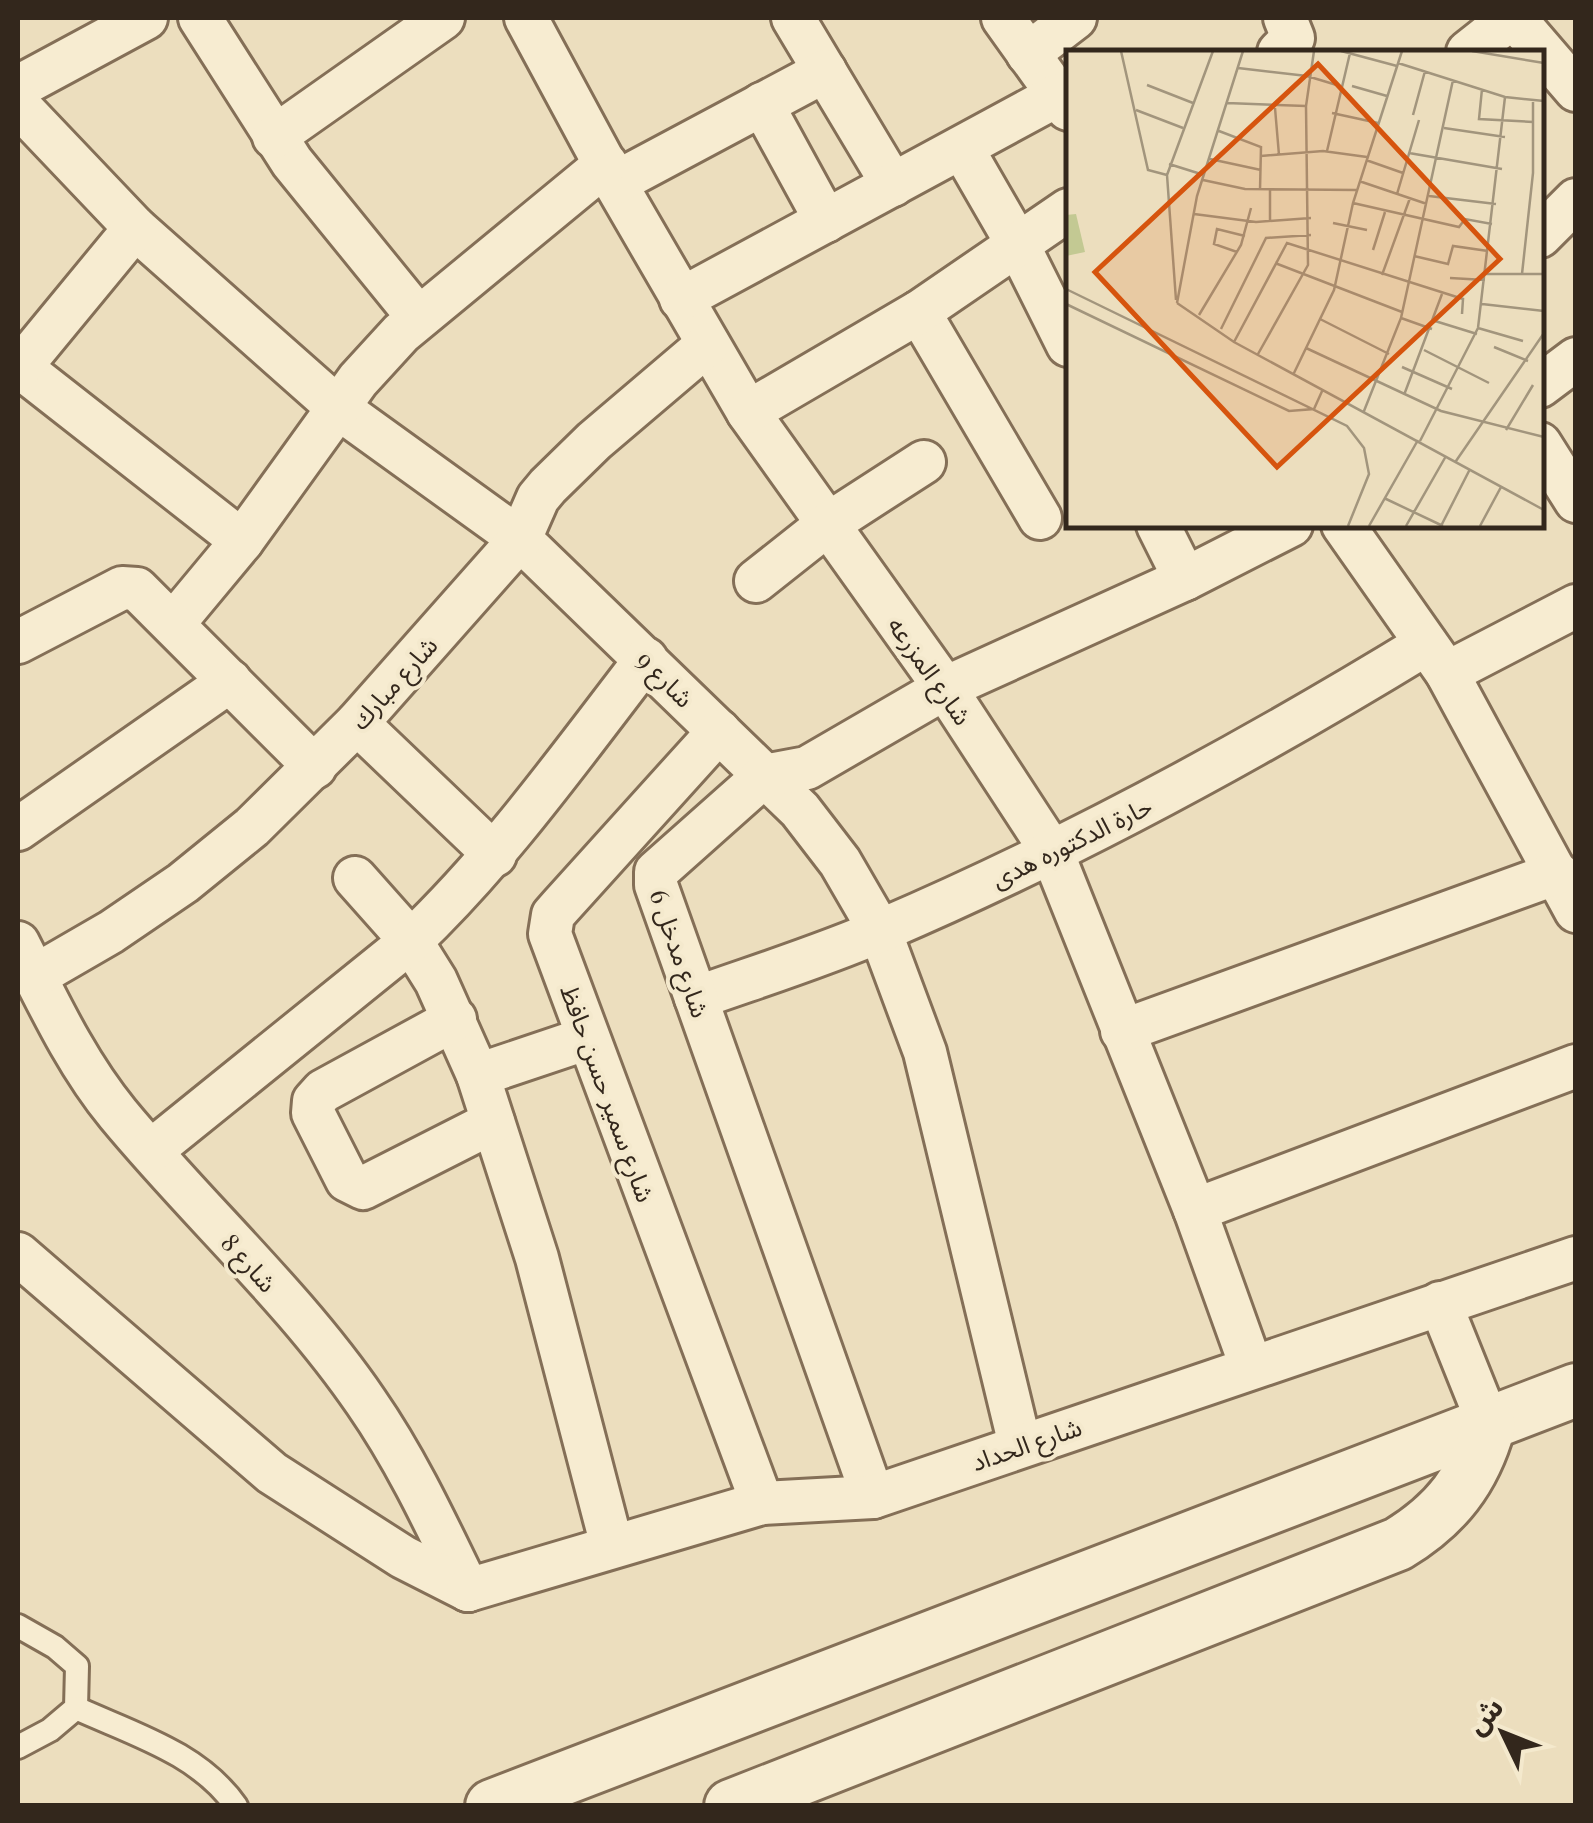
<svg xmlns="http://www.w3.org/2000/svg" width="1593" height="1823" font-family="'Playfair Display','Noto Sans Arabic',serif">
  <rect width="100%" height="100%" fill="#ecdebe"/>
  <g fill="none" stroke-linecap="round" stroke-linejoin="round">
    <g stroke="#846f57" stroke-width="28">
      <g id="service">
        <path d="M18,1626L55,1647L77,1666L76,1708L50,1730L18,1747"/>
        <path d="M76,1708C133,1734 199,1753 236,1806"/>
      </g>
    </g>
    <g stroke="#846f57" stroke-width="48">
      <g id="minor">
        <path d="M200,18L292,162L418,317"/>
        <path d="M526,18L615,183L748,412L945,688L1052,852L1195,1210L1251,1366"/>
        <path d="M793,18L893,185"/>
        <path d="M1003,18L1068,109"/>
        <path d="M1514,18L1576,90"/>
        <path d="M1279,52L1293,38L1285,18"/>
        <path d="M1468,52L1511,18"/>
        <path d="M1028,54L1075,18"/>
        <path d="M18,87L146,18"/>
        <path d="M762,104L826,221"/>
        <path d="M18,105L135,228L337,407L520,539L800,810L840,862L880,931L925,1052L1020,1445"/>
        <path d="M274,137L443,18"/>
        <path d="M962,148L1018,245L1068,345"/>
        <path d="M615,183L825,71"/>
        <path d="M1540,236L1576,200"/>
        <path d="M681,299L1058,95"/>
        <path d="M919,312L1040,518"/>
        <path d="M20,367L242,541"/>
        <path d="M18,370L135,228"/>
        <path d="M1540,386L1576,359"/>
        <path d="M748,412L919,312L1068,210"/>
        <path d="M1540,444L1576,501"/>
        <path d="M1158,525L1185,579"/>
        <path d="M1343,525L1447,673L1576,911"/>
        <path d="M756,581L828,524L924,462"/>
        <path d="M173,624L242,541L358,380L401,333L606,164"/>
        <path d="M18,642L122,588L137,589L315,767"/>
        <path d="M1447,673L1576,606"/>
        <path d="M357,723L495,855"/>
        <path d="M719,731L560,907L553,915L550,934L762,1503"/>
        <path d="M18,829L230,681"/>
        <path d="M355,878L411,941L436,981L478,1075L537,1258L612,1546"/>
        <path d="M18,943C48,1002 76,1063 118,1114C198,1211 295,1298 366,1402C407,1461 437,1526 468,1590"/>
        <path d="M35,976L111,932L183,883L252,827L357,723L520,539L538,498L548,486L594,441L708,344"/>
        <path d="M696,998C758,976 822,956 882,930C1071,849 1251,751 1426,644"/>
        <path d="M455,1019L323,1091L314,1101L313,1113L347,1180L363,1188L493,1122"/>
        <path d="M1122,1031L1557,873"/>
        <path d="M478,1075L588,1038"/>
        <path d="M151,1151L411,941C500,856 571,756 646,659"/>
        <path d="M1195,1210L1576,1066"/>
        <path d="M18,1254L272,1473L403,1557L468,1590"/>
        <path d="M1440,1303L1489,1425"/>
        <path d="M873,1497L656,885V872L764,776L807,768L945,688L1185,579L1291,525"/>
        <path d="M468,1590L762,1503L873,1497L1576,1258"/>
      </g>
    </g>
    <g stroke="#846f57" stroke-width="58">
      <g id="tertiary">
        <path d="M492,1806L1576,1390"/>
        <path d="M731,1806L1398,1544C1446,1515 1474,1479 1489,1425"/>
      </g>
    </g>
    <use href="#service" stroke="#f7ecd1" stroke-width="22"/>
    <use href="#minor" stroke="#f7ecd1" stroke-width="42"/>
    <use href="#tertiary" stroke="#f7ecd1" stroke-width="52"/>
  </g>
  <g text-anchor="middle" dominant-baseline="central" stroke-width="8" stroke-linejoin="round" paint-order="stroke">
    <g font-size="25" fill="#33271c" stroke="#f4e9cd">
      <text transform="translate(931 670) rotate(55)">شارع المزرعه</text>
      <text transform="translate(666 678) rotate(45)">شارع 9</text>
      <text transform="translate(393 682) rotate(-48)">شارع مبارك</text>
      <text transform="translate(1071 841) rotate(-26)">حارة الدكتوره هدى</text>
      <text transform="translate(681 953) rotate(71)">شارع مدخل 6</text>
      <text transform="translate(609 1093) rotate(70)">شارع سمير حسن حافظ</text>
      <text transform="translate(250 1262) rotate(48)">شارع 8</text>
      <text transform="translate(1026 1443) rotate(-19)">شارع الحداد</text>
    </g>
  </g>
  <g transform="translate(1066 50)">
    <rect width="478" height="478" fill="#ecdebe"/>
    <path d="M10,164L19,202L0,206V165Z" fill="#c3c993"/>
    <path fill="none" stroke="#a2957d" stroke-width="2.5" d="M55,1L82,120L101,125M275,1L331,16M406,1L478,13M332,13L439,47L478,51M172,18L241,26L274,36M81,35L127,53M286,36L321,46M416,39L413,69L467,72M161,53L240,56M209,58L213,105M70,60L117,78M266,63L312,73M347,65L359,21M378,78L439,87M153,81L195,97L194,140M261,101L284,3M343,103L436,119M195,106L257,101L301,107M144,109L195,120M300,110L337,123M103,114L138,125M137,130L179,139L291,140M293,131L361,154M331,144L353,70M363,146L430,154M287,153L393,177L399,169L426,174M128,164L190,172L245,168M204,172V140M267,173L301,180M307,200L319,162M171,202L148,194L151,179L179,186M348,206L382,214L387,196L422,201M209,213L336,262M420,224H478M456,224L467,123V50M316,225L344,148M384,228L419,230M0,239L281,376L298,398L303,424L282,476M110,250L101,125L147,1M111,253L168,292L478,460M111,253L131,146L177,1M0,254L223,361L248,359L257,339M416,254L478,261M133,265L175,195L185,158M335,268L366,279M254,269L323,304M369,271L411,284M412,278L457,291M155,279L200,188L245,185M168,292L221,193L397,249L396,264M428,297L462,311M240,298L375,361L478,387M358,300L423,333M192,304L242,215L240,56L248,1M336,317L386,339M228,323L268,240L287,153L336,1M338,345L376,244M298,361L335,268L387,30M440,380L467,335M354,391L412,278L439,47M390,411L478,283M318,448L377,476M303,476L352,390M340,476L380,406M375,476L404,419M414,476L435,437"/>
    <path fill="#d6540e" fill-opacity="0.15" stroke="#d6540e" stroke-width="5" d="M252,14L434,209L211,417L29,222Z"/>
    <rect width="478" height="478" fill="none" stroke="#33271c" stroke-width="5"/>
  </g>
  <rect width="1593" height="1823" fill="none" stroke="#33271c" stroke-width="40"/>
  <g transform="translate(1503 1733) rotate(313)" stroke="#f4e9cd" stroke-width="8" paint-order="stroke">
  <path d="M0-8L18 38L0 25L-18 38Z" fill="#33271c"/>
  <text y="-15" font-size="28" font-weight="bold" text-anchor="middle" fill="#33271c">ش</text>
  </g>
</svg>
